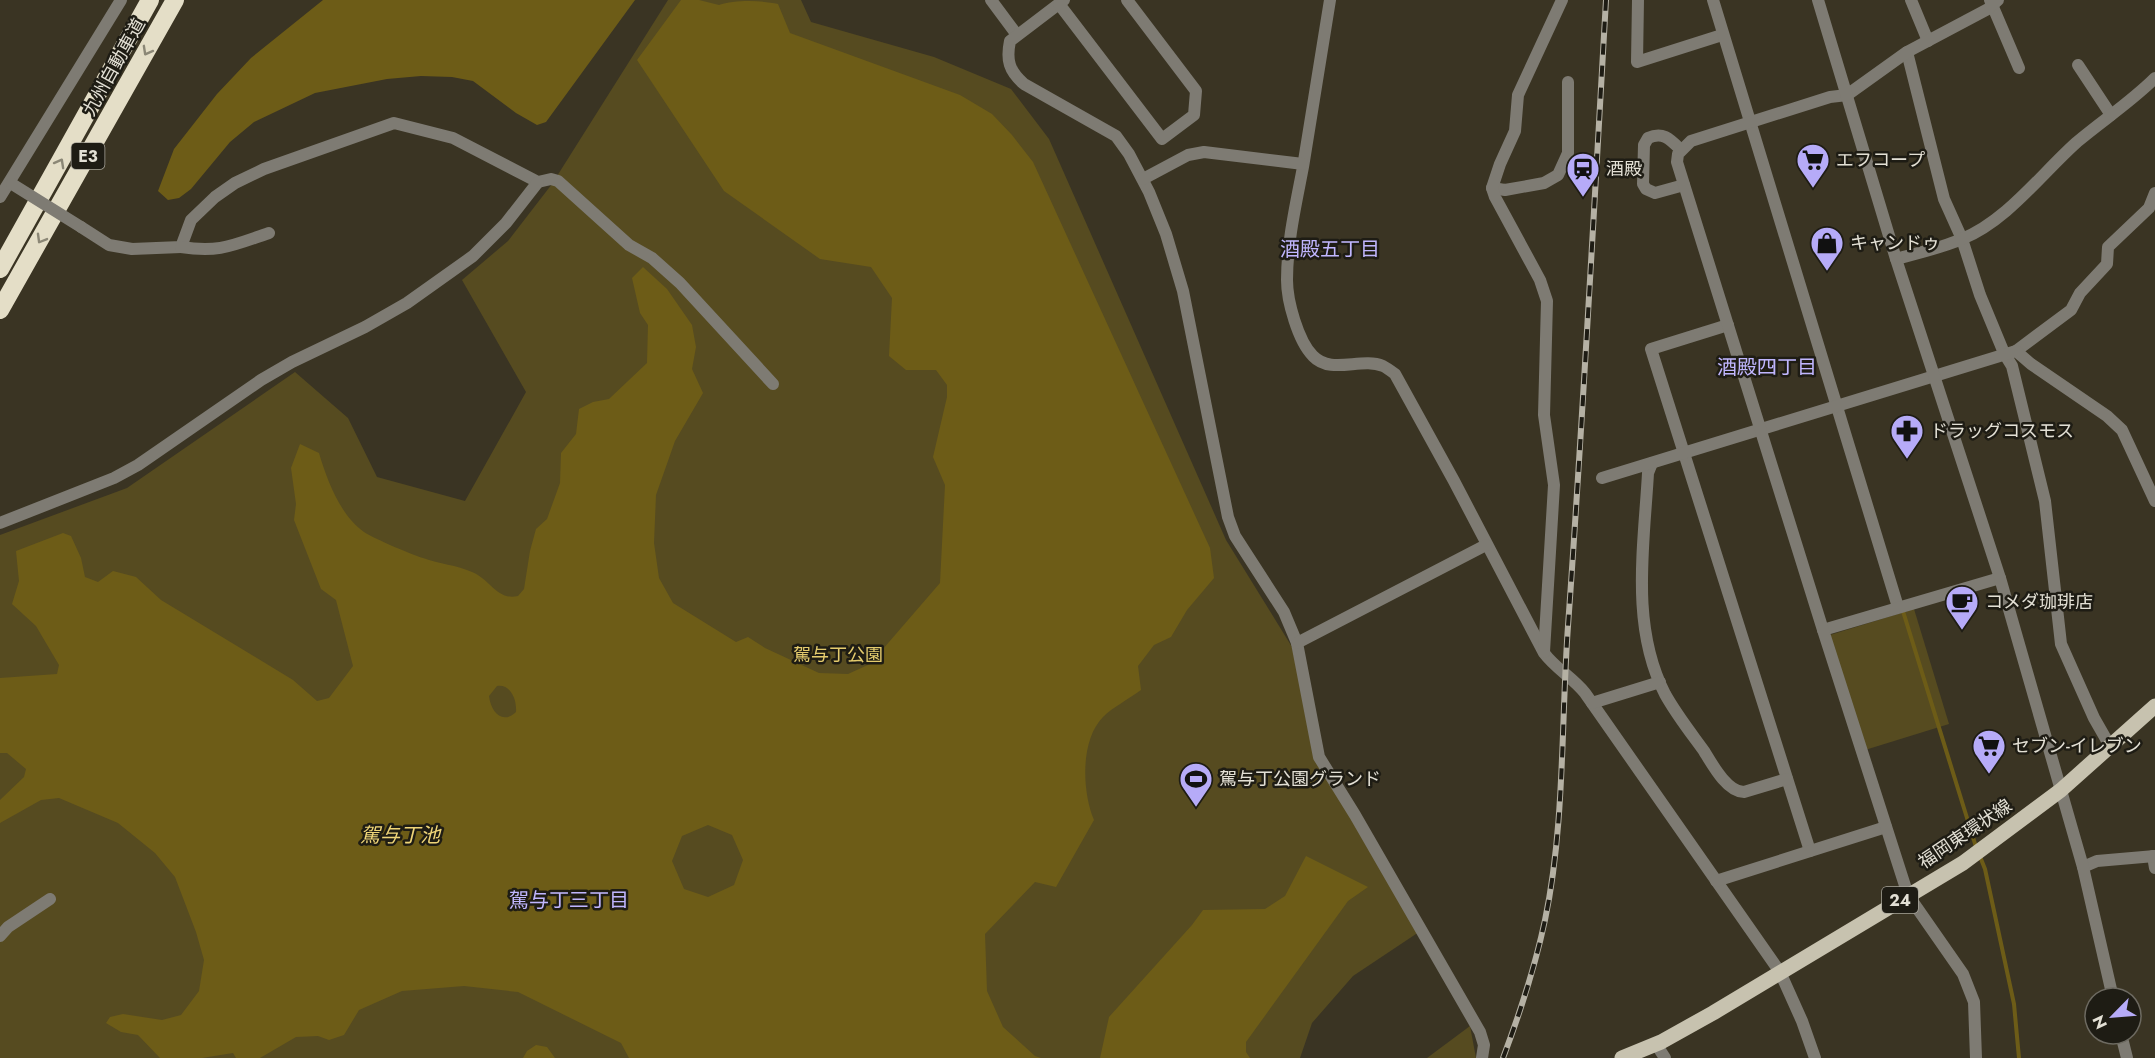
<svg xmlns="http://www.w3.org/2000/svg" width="2155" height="1058" font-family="Jost,'Noto Sans JP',sans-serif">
  <rect width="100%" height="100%" fill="#3a3423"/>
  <g fill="#564b20">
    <path d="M668,0H801L811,22L934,57L1011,89L1049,139L1226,540L1292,647L1316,757L1419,932L1353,976L1312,1023L1300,1058H0V535L127,488L295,372L348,418L377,477L465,501L526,392L462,280L508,241L552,184Z"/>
    <path d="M1914,609L1949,724L1865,750L1830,635Z"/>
    <path d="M1470,1026L1476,1058H1427Z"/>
  </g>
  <g fill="#6d5c17" fill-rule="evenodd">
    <path d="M323,0H635L546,122L537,125L516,113L473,81L452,77L421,76L387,79L315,93L254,122L230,142L191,189L179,198L168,200L158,191L174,149L217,94L251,58Z"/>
    <path d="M681,0H699L719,5C734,0 760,0 778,4L790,33L960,95L992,114L1012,135L1033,162L1210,548L1214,578L1187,610L1171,637L1154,645L1138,666L1141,690C1129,699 1113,707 1103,717C1080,740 1082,792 1094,820L1056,887L1035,882L985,934L987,991L1003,1027L1035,1056L1041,1058H629L621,1043L518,992L464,986L402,991L359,1010L344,1035L329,1040L318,1036L296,1037L260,1058H236L233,1053L202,1058H160L138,1035L121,1032L106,1023L110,1017L123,1014L162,1020L181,1015L199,991L204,960L196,932L175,877L155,853L118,823L59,798L41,800L0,823V800L24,777L26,769L7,753H0V678L57,674L59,665L36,626L12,604L19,581L16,551L63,533L71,536L81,558L85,577L98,582L113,571L136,577L161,600L293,680L317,701L329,698L353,666L336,600L321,589L294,520L296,504L291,468L300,444L319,453C327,480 340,515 364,532C375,539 410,554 423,558C439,564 457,565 472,572C490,579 497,601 518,596L524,589L530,551L536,529L547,519L560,483L561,453L576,434L579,409L593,402L609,399L647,363L648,325L640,313L632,278L643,267L667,289L692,325L696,347L692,369L703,393L675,441L656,495L654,543L659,578L673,603L736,642L748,637L765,648L819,673L848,674L870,664L940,583L945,485L933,457L947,397V385L936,370H906L889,356L892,298L871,267L820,259L724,191L637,60ZM497,686C511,684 517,700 516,712C502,725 491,712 489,696ZM708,825L732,835L743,860L734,885L708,897L684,889L672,861L682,836Z"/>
    <path d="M1306,856L1368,887L1348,901L1246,1042V1052L1250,1058H1100L1109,1017L1192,925L1203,910L1265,909L1285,896Z"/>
    <path d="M536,1045L547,1047L555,1058H523L527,1051Z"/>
  </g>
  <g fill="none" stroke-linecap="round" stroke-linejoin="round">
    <g stroke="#6d5c17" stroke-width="4">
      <path d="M1902,608L1976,847"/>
      <path d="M1979,854L1985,869L2014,1004L2019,1058"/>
    </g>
    <g stroke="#7e7b73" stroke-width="12">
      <path d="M991,0L1017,35"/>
      <path d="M1064,0L1010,41C1006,60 1009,71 1024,84L1116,136L1129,154L1149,192L1166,234L1183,291L1228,517L1235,536L1284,612L1297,643L1319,757L1355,815L1480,1032L1484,1045L1482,1058"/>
      <path d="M1330,0C1321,56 1312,111 1303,167C1296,204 1287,242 1287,280C1287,301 1298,341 1313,356C1331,375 1361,357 1383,366C1387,368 1391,371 1395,374L1454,481L1544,653C1556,669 1572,677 1585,693L1780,972"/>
      <path d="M1638,0L1637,62L1722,35"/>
      <path d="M1713,0L1898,607"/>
      <path d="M1911,0L1928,41"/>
      <path d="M1990,0L2019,68"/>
      <path d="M1059,4L1162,139L1194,115L1196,91L1127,0"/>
      <path d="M1907,52L1944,199L1962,239L1980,295L2004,353L2012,366L2045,501L2061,644L2094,718L2110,746"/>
      <path d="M2078,65L2111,115"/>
      <path d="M1681,150C1670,139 1663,131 1648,138L1644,145L1643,184L1646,189L1655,193L1684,185"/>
      <path d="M1143,179L1188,155L1204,152L1303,164"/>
      <path d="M1492,188L1505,190L1544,183L1558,175L1568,153V82"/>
      <path d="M81,227L109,245L132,249L181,247L191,220L215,197L235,183L264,169L394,123L453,138L538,182L551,179L558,181L629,245L652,258L680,283L773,384"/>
      <path d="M181,247C220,253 233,245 269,233"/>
      <path d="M1896,259C1918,253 1941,248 1962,239C2007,221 2042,173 2077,142C2103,120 2131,102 2155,78"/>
      <path d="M1728,325L1651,349L1810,851"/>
      <path d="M2016,351L2071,310L2080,293L2107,264L2108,247L2149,208L2155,193"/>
      <path d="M1652,463L1648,473C1644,546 1630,626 1665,694C1676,714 1691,733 1704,751C1712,764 1727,792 1744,792L1787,779"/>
      <path d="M1602,478L2016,351L2031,364L2107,416L2122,430L2155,501"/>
      <path d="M1823,630L2000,578"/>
      <path d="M1297,643L1486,545"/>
      <path d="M1544,652L1554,485L1544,415L1547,301L1540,280L1495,197L1492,188L1500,164L1515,131L1518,95L1562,0"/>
      <path d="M1592,703L1660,682"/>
      <path d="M2153,856L2155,868"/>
      <path d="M2083,867L2097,861L2155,856"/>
      <path d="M1716,881L1886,827"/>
      <path d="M0,936L8,927L50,899"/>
      <path d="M1656,1044L1665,1058"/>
      <path d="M1976,1058L1974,1002L1963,974L1908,895L1823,630L1677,162L1678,154L1691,141L1830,97L1847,95L1907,52L1988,9L1998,0"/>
    </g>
    <g stroke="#7e7b73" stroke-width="12">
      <path d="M1818,0L1896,259L2000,578L2083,867L2113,998"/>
      <path d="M0,197L121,0"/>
      <path d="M0,523L114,478L138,465L261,380L292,362L365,327L407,303L473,256L506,223L538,182"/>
      <path d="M1780,972L1802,1021L1815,1058"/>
      <path d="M2121,1034L2127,1058"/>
    </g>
    <path stroke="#c7c2af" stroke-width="15" d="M1622,1058L1661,1042L1713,1013L1963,863L2061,790L2155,706"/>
    <g stroke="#e4dec7" stroke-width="18">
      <path d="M0,269L150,0"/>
      <path d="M0,310L175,0"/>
    </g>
    <g stroke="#b5b1a4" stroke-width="6">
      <path id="rail" d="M1503,1058C1520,1013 1535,967 1545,920C1565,825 1561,723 1568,626C1583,418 1594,209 1606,0"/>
    </g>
    <use href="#rail" stroke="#1e1c14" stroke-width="4" stroke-dasharray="11" stroke-linecap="butt"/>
    <path stroke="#7e7b73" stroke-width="12" d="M12,184L81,227"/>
  </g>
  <defs><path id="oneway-chevron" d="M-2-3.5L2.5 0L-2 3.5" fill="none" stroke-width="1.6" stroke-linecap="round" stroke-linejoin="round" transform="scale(1.5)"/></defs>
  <g stroke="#8b8776">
    <use href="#oneway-chevron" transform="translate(147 51) rotate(119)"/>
    <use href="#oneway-chevron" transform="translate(60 163) rotate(-61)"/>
    <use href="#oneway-chevron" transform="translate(41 239) rotate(120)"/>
  </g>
  <defs>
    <g id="supermarket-pin" transform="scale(1.725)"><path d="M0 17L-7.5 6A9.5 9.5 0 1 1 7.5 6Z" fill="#b6abf8" stroke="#1e1c14"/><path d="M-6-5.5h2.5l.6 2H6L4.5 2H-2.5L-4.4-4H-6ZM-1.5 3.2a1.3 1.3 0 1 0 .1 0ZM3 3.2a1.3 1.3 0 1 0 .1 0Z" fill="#111"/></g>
    <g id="station-pin" transform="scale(1.725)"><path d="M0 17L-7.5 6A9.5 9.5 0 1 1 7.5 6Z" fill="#b6abf8" stroke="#1e1c14"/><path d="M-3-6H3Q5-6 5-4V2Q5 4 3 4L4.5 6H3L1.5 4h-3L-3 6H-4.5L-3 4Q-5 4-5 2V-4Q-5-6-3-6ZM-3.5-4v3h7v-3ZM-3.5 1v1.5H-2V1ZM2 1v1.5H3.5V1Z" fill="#111"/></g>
    <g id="shop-pin" transform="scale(1.725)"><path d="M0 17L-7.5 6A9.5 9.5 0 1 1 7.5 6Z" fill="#b6abf8" stroke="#1e1c14"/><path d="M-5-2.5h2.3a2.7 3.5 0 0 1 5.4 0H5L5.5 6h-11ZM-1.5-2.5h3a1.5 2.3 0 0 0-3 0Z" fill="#111"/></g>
    <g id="pharmacy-pin" transform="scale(1.725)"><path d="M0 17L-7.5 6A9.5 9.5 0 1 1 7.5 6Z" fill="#b6abf8" stroke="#1e1c14"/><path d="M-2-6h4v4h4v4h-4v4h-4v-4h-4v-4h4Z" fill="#111"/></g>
    <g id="cafe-pin" transform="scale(1.725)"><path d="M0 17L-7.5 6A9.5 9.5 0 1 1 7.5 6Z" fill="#b6abf8" stroke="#1e1c14"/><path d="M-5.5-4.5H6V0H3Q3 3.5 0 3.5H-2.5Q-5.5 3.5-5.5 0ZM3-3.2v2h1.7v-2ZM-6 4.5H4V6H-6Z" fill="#111"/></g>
    <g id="stadium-pin" transform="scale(1.725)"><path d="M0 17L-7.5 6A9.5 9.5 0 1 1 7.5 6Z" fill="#b6abf8" stroke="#1e1c14"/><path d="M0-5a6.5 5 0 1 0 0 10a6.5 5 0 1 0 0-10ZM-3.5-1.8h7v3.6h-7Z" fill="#111"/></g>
  </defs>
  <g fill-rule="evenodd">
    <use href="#supermarket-pin" x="1813" y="160"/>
    <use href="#station-pin" x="1583" y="169"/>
    <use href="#shop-pin" x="1827" y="243"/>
    <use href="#pharmacy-pin" x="1907" y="431"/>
    <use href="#cafe-pin" x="1962" y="602"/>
    <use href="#supermarket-pin" x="1989" y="746"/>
    <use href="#stadium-pin" x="1196" y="779"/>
  </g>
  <g text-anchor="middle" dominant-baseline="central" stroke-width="5" stroke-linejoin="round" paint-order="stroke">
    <g fill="#1e1c14" stroke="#a8a59b" stroke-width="1.5">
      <rect x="71.5" y="143" width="33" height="26" rx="4.5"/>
      <rect x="1882" y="887" width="36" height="26" rx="4.5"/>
    </g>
    <g font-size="16" font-weight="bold" fill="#e3e0d5">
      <text x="88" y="156">E3</text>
      <text x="1900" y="900">24</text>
    </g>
    <g font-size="18" fill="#e3e0d5" stroke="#1e1c14">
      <text transform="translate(114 67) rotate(-61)">九州自動車道</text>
      <text transform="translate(1965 834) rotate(-34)">福岡東環状線</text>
    </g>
    <g font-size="18" fill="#e3e0d5" stroke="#1e1c14" text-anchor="start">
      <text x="1836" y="160">エフコープ</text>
      <text x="1606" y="169">酒殿</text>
      <text x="1850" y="243">キャンドゥ</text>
      <text x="1930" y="431">ドラッグコスモス</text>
      <text x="1985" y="602">コメダ珈琲店</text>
      <text x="2012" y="746">セブン-イレブン</text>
      <text x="1219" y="779">駕与丁公園グランド</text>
    </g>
    <g font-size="18" fill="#e4cb6d" stroke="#1e1c14">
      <text x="838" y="655">駕与丁公園</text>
    </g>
    <g font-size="20" fill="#c0b6fe" stroke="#1e1c14">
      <text x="1330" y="249">酒殿五丁目</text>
      <text x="1767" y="367">酒殿四丁目</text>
      <text x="569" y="900">駕与丁三丁目</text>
    </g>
    <g font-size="20" font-style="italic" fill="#efd578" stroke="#1e1c14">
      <text x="400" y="835">駕与丁池</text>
    </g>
  </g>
  <g transform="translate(2113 1016) rotate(245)"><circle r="28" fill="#1e1c14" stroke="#6d6a61" stroke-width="1.5"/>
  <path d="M0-4.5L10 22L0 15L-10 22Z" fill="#b6abf8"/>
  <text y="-9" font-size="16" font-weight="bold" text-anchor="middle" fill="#e3e0d5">N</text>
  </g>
</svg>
